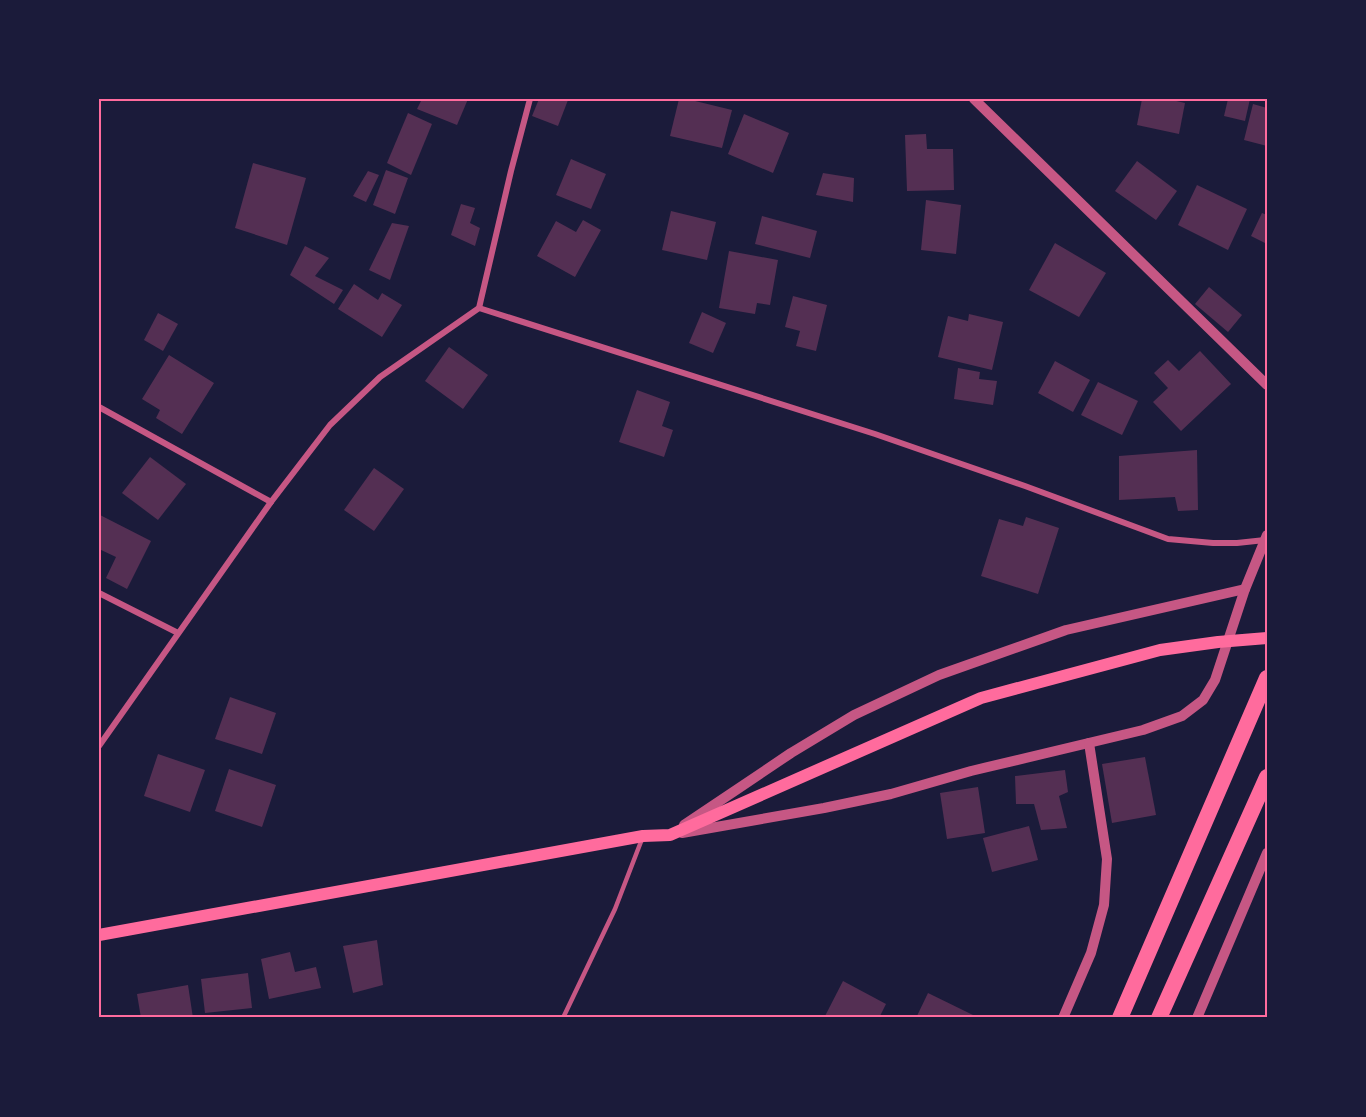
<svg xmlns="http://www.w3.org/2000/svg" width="1366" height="1117" font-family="'Noto Serif',serif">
  <rect width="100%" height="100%" fill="#1b1b3a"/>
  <g fill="#542f53">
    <path d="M422,99H468L457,125L417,109Z"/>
    <path d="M539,99L568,100L558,126L532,116Z"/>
    <path d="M679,99H687L732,110L722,148L670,136Z"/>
    <path d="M1142,99H1168L1185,103L1179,134L1137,125Z"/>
    <path d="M1228,99H1250L1245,121L1224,116Z"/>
    <path d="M1253,104L1267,108V146L1244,140Z"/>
    <path d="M408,113L432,124L411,175L387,163Z"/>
    <path d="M744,114L789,133L773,173L728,154Z"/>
    <path d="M926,134L927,149H953L954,190L907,191L905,135Z"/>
    <path d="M571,159L606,174L591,209L556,195Z"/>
    <path d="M1137,161L1177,191L1156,220L1115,191Z"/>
    <path d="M253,163L306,178L287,245L235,228Z"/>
    <path d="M386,170L408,178L395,214L373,205Z"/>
    <path d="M368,171L379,175L366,202L353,196Z"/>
    <path d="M823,173L854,178L853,202L816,195Z"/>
    <path d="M1197,185L1247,209L1228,250L1178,225Z"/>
    <path d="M926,200L961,205L956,254L921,250Z"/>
    <path d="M461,204L475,208L470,223L480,228L475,246L451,235Z"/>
    <path d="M671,211L716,222L707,260L662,250Z"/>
    <path d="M1262,213L1267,215V244L1251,236Z"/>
    <path d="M762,216L817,231L810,258L755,244Z"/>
    <path d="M583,220L601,230L575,277L537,256L556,221L576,232Z"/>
    <path d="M392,223L409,226L390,280L369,270Z"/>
    <path d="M1055,243L1106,273L1079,317L1029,290Z"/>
    <path d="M305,246L329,258L315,276L343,290L334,304L290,275Z"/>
    <path d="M729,251L778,260L770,305L757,303L755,314L719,308Z"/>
    <path d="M354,284L378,300L382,293L402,305L382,337L338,309Z"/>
    <path d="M1209,287L1242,315L1228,332L1195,304Z"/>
    <path d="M793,296L827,305L816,351L796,346L800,331L785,327Z"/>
    <path d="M702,312L726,323L713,353L689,343Z"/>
    <path d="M158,313L178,324L163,351L144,340Z"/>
    <path d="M969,314L1003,322L992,370L938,357L948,316L968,321Z"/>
    <path d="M449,347L488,375L463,409L425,381Z"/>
    <path d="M1200,351L1231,384L1181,431L1153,402L1168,388L1154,373L1168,360L1179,371Z"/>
    <path d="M169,355L214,383L182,434L156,418L160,410L142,399Z"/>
    <path d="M1055,361L1090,380L1073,412L1038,393Z"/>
    <path d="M958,368L980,372L979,379L997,381L993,405L954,399Z"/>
    <path d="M1098,382L1138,401L1122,435L1081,415Z"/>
    <path d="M637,390L670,402L662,426L673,430L664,457L619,442Z"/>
    <path d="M1197,450L1198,510L1178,511L1175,497L1119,500V456Z"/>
    <path d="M150,457L186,484L158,520L122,493Z"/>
    <path d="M374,468L404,489L374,531L344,510Z"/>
    <path d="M100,515L151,541L127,589L106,578L116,557L99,549V518Z"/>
    <path d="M1026,517L1059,528L1038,594L981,576L999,519L1023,526Z"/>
    <path d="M230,697L276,713L262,754L215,739Z"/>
    <path d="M158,754L205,770L190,812L144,796Z"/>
    <path d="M1145,757L1156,815L1112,823L1102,764Z"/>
    <path d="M229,769L276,785L262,827L215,811Z"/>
    <path d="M1065,770L1068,792L1059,796L1067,828L1041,830L1034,804H1016L1015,776Z"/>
    <path d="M978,787L985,833L947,839L940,793Z"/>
    <path d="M1029,826L1038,860L992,872L983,838Z"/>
    <path d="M377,940L383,985L353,993L343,946Z"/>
    <path d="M290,952L295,972L316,967L321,988L269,999L261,959Z"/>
    <path d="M248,973L252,1008L205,1013L201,979Z"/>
    <path d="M843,981L886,1004L879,1018H824Z"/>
    <path d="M188,985L193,1018H141L137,994Z"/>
    <path d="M928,993L973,1015L971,1018H916Z"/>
  </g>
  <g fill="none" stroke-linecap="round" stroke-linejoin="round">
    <path stroke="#c65784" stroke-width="4.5" d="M563,1018L615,909L642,839"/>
    <g stroke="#c65784" stroke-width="6">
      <path d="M479,308L875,434L1025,486L1168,539L1213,543H1237L1265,540"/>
      <path d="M99,407L271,502"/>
      <path d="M99,593L178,633"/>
      <path d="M99,746L271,502L330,425L380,377L479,308L511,171L530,99"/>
    </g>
    <g stroke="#c65784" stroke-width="10">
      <path d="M974,99L1267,385"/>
      <path d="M684,825L791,753L854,715L939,675L1066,630L1245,589"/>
      <path d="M682,833L824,808L891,794L971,771L1143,730L1182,716L1203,700L1215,680L1245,589L1267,535"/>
      <path d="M1063,1018L1091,953L1104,905L1107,859L1089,743"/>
      <path d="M1197,1018L1267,853"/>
    </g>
    <path stroke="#ff6b9d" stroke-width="12" d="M99,935L643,836L670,835L981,698L1160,650L1218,642L1267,638"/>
    <g stroke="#ff6b9d" stroke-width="16">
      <path d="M1120,1018L1267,678"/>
      <path d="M1159,1018L1267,777"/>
    </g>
  </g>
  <rect width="1366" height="1117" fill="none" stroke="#1b1b3a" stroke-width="201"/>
  <rect x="100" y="100" width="1166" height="916" fill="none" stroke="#ff6b9d" stroke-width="2"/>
</svg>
